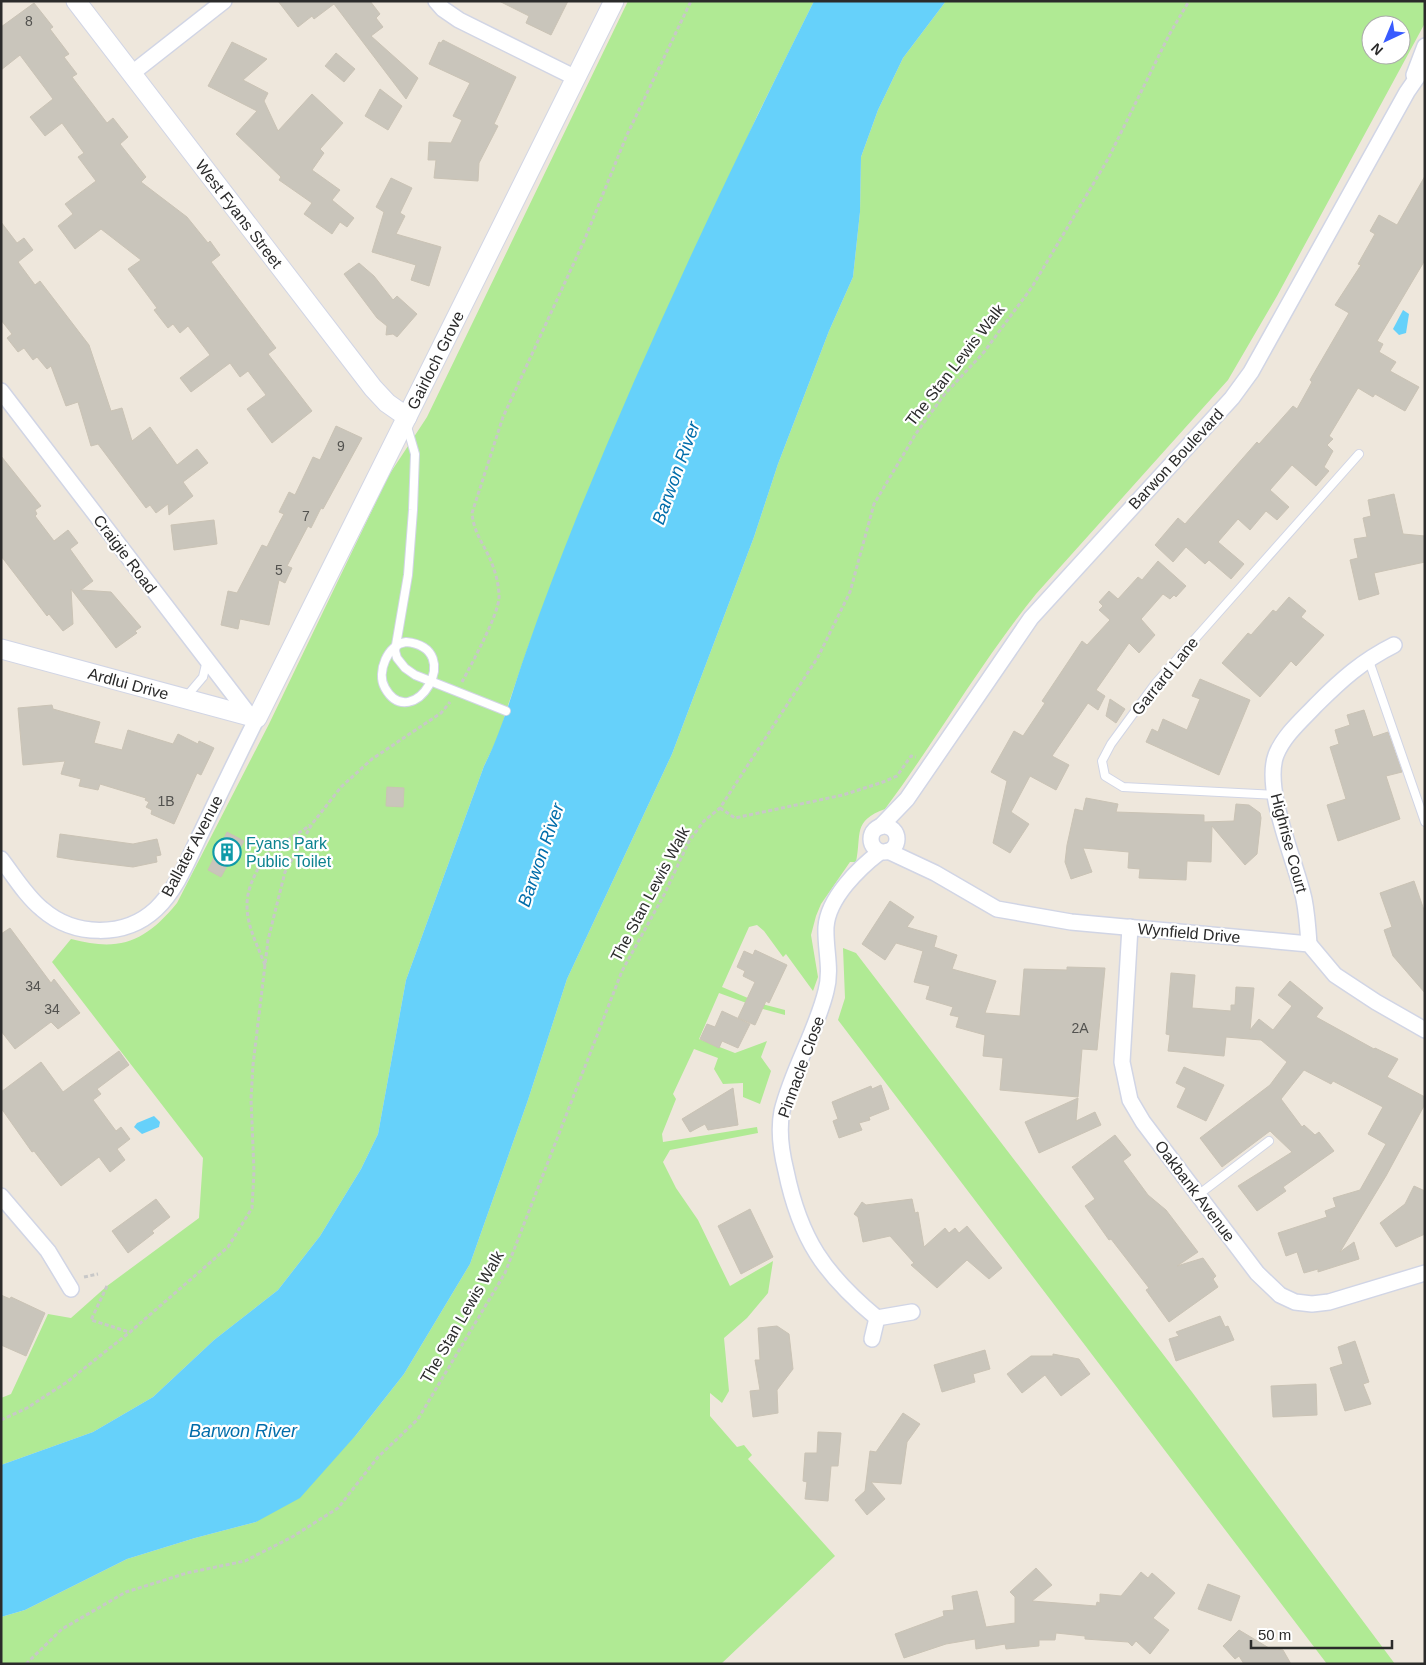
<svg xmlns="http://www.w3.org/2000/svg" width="1426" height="1665" font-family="Helvetica,sans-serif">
  <rect width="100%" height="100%" fill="#eee7dc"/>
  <g fill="#b0ea94" fill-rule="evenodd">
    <path d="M628,1H814L758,114L576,521L528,647L506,711L500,733L484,766L406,980L378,1134L361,1169L320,1236L278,1290L214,1340L153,1397L93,1432L1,1465V1398L11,1394L48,1314L71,1318L107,1286L199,1218L203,1158L52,962L71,939C120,952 145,942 177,903L269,724L389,475L427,417Z"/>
    <path d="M946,1H1425V23L1277,296L1228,380L1036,594C981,662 937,739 885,809C852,821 862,834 856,862H850L821,904L816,916L811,935L818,977L813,991L786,954L783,957L764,931L757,925L749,927L722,987L762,1004L785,1010V1015L763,1009L719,993L699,1039L735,1053L767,1041L761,1057L771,1071L760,1104L743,1097V1083L723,1084L714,1069L718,1058L694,1049L673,1094L676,1099L662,1134L663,1142L757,1127L758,1133L670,1150L663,1162L676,1188L698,1220L730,1286L773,1261L768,1293L747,1318L724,1338L729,1391L722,1403L710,1393V1416L737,1447L744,1445L752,1455L748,1459L835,1556L721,1664H1V1617L25,1610L127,1559L195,1538L256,1522L356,1435L404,1374L470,1264L528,1100L567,979L672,754L754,537L778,464L829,331L853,277L860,212L861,157L878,110L903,58ZM1371,25H1401V55H1371Z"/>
    <path d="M843,948L856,953L1192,1392L1395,1664H1327L838,1020L845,998Z"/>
  </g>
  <g fill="#66d1fa">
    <path d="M814,1H946L903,58L878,110L861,157L860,212L853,277L829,331L778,464L754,537L672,754L567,979L528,1100L470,1264L404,1374L356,1435L300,1498L256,1522L195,1538L127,1559L25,1610L1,1617V1465L93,1432L153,1397L214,1340L278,1290L320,1236L361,1169L378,1134L406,980L484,766C503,729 513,688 527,649C542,605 559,562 576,519C647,344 729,171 814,1Z"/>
    <path d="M1403,310L1409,314L1406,333L1399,335L1393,329Z"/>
    <path d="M154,1116L160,1122L159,1127L142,1134L134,1127L137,1123Z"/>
  </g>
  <g fill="#c9c5bb" stroke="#cac3b5">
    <path d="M278,1H370L380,14L376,18L383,27L371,36L418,78L406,99L334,4L314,19L312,16L298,27Z"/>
    <path d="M499,1H568L551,35L526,23L529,16Z"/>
    <path d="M34,3L53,27L50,29L69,54L64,57L77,74L72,77L107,123L113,118L128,137L120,144L146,177L141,182L187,217L208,243L210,241L220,255L211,262L276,348L268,354L312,411L272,443L247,409L266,395L248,371L240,377L230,363L191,392L180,378L210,355L188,326L180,333L173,324L168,328L154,310L157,308L128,269L141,260L101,229L75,249L58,226L73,214L65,204L96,181L78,157L84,153L62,123L45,136L30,117L53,99L20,55L1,70V27Z"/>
    <path d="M443,40L516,77L494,124L498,126L479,163L478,181L434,178L436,160H428L429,142L451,143L462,120L453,116L470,83L429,64L439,42L441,43Z"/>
    <path d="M232,42L267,59L243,80L268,93L264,101L278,131L312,94L343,123L320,149L324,153L312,170L340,190L332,200L354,218L347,227L340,222L332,234L304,214L312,203L279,180L281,177L236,134L257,111L208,86Z"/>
    <path d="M336,53L355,69L344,82L325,66Z"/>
    <path d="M380,89L402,106L388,130L365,116Z"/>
    <path d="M1425,176V260L1377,341L1383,344L1379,352L1396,362L1390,371L1419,387L1405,411L1375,394L1373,397L1358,388L1329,436L1333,439L1327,445L1333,451L1324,467L1329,471L1316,486L1292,465L1270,490L1289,507L1277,520L1266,511L1250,530L1238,519L1218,542L1244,564L1231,579L1209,560L1205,564L1186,547L1173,562L1155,545L1178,518L1185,524L1257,442L1259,444L1293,406L1297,409L1312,382L1310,380L1349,313L1335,305L1361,265L1358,264L1375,234L1370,231L1379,215L1397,225Z"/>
    <path d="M391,178L412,188L400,213L405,216L396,234L441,247L429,286L411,280L416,265L372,252L384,212L376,207Z"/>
    <path d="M1,222L17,243L24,238L33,250L18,262L35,285L40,281L89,345L111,411L122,408L132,441L150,427L177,465L197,449L208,463L183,482L193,496L169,515L168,504L156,513L150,505L146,508L98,444L91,446L78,402L66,406L51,366L47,369L37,357L33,360L24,348L18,352L7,338L12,334L1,320Z"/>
    <path d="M359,263L374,276L393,300L397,296L417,314L397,337L393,334L386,335L387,326L377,318L344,274Z"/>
    <path d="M336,426L362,438L323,509L321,508L311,528L308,526L287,566L292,568L285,583L279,580L269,625L240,619L238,629L221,625L228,591L237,593L262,545L267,547L276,529L284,514L279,512L289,492L295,495L313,457L320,460Z"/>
    <path d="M1,456L41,506L35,510L37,514L35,516L54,541L68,530L78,543L70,549L93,581L81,590L111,592L141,627L135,631L137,633L116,648L71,589L73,624L63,631L49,614L47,616L1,556Z"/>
    <path d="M1394,494L1403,534L1425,536V562L1374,573L1379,594L1359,600L1350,560L1358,558L1354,539L1367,537L1363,518L1371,516L1368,500Z"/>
    <path d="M214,520L217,544L174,550L171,525Z"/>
    <path d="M1158,561L1186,586L1176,597L1174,595L1170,599L1163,594L1141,619L1155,635L1139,653L1129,643L1096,690L1105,696L1098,710L1088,703L1052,756L1069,765L1056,790L1030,776L1011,812L1029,824L1010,853L993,843L1007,781L991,772L1014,731L1023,736L1045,703L1042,701L1082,641L1087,645L1110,620L1099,610L1103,606L1099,602L1109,591L1118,599L1138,577L1142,580Z"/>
    <path d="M1289,597L1306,611L1301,617L1324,635L1296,666L1291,661L1260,697L1222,663L1248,633L1251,635L1273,610L1276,612Z"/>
    <path d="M1200,679L1250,700L1219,775L1146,742L1152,729L1158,732L1163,719L1187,730L1200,699L1192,696Z"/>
    <path d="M1110,699L1125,709L1116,723L1106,716Z"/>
    <path d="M52,705L53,709L100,722L94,743L122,750L128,730L173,744L178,734L198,744L199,741L214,748L201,775L197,773L174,824L151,814L152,810L146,807L149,802L145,800L146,798L100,784L98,790L79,786L81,779L61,774L65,761L23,765L18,708Z"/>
    <path d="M1364,710L1373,737L1388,732L1402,772L1386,776L1400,819L1338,841L1327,805L1346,799L1330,747L1339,744L1335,730L1350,725L1347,715Z"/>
    <path d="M387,787L404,788L403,807L386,806Z"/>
    <path d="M1086,798L1118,804L1116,812L1204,815V822L1234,821L1236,804L1249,805L1260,813L1261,818L1257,854L1245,865L1212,826L1211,862L1187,861L1186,880L1139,878L1140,869L1128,868L1129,852L1083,848L1092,872L1071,879L1065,862L1067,845L1075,809L1083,811Z"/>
    <path d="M227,832L244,841L231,865L228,864L221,877L208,870Z"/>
    <path d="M60,834L133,844L157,839L161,855L156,856L157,862L133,867L75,860L57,857Z"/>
    <path d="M1414,881L1425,913V993L1393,956L1384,930L1392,927L1380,893Z"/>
    <path d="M890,901L914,917L907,927L937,936L934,947L957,955L952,969L996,981L985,1013L1020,1016L1024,969L1067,970V967L1105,968L1097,1050L1082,1049L1078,1097L1000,1090L1003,1058L983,1056L985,1035L956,1027L959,1017L950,1015L953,1007L926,999L930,986L914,982L923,951L896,943L885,960L862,944Z"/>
    <path d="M10,928L51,983L54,979L80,1013L58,1029L51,1022L15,1049L1,1031V934Z"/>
    <path d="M755,950L787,965L769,1003L766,1001L755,1025L738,1018L755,982L743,976L745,971L737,967L744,951L753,955Z"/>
    <path d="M1171,973L1195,975L1192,1008L1231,1011V1005H1235L1236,987L1254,988L1250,1030L1259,1019L1273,1030L1292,1006L1278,995L1290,981L1323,1008L1316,1017L1374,1049L1375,1048L1398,1059L1387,1077L1425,1097V1104L1386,1176L1340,1252L1354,1242L1359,1259L1318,1272V1269L1304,1273L1297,1252L1286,1256L1278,1233L1327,1217L1325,1211L1336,1207L1333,1198L1360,1190L1386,1144L1368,1134L1383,1107L1333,1081L1331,1084L1304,1070L1281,1099L1302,1127L1304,1125L1315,1135L1319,1132L1334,1151L1283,1187L1286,1191L1257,1211L1238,1186L1292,1152L1270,1131L1222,1167L1200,1138L1270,1085L1287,1062L1261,1040L1226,1037L1224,1056L1168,1051L1170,1035L1166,1034Z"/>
    <path d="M722,1011L750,1024L738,1048L722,1041L719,1048L700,1039L707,1024L715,1027Z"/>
    <path d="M119,1051L129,1065L97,1089L101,1094L93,1100L116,1131L121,1127L130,1139L117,1149L125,1160L110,1172L99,1157L61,1186L34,1151L32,1152L1,1108V1092L41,1062L63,1092Z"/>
    <path d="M1184,1067L1224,1085L1206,1121L1177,1107L1186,1088L1176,1083Z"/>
    <path d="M881,1085L889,1109L869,1117L870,1120L859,1123L862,1130L839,1138L833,1121L838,1119L832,1102L871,1086L872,1089Z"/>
    <path d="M733,1088L738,1125L708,1130L705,1124L690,1132L682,1119Z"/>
    <path d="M1078,1098L1076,1121L1095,1112L1101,1125L1039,1153L1025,1122Z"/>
    <path d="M1115,1135L1131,1155L1123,1161L1148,1195L1166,1210L1198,1252L1177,1266L1203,1258L1216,1276L1213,1279L1218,1287L1169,1322L1146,1290L1149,1288L1111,1239L1109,1240L1085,1206L1095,1199L1072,1167Z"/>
    <path d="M1414,1186L1425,1191V1234L1396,1247L1380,1223L1405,1204Z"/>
    <path d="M156,1199L170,1217L152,1231L154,1233L128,1253L112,1231Z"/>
    <path d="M912,1199L915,1213L918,1212L924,1247L945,1228L949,1233L955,1228L959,1233L967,1226L1002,1268L989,1279L967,1260L937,1288L911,1265L914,1263L890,1236L863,1242L858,1217L854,1214L862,1202L866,1205Z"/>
    <path d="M750,1209L773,1257L741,1274L718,1226Z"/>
    <path d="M1,1295L10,1299L11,1297L45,1313L26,1356L1,1345Z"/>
    <path d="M1220,1316L1225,1327L1228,1326L1234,1340L1176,1361L1169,1339L1179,1336L1176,1332Z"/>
    <path d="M777,1326L789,1334L793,1369L777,1390L778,1413L753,1417L750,1391L760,1390L755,1360H760L758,1328Z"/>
    <path d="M1355,1341L1369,1382L1363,1384L1371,1404L1345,1411L1330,1368L1343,1364L1338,1347Z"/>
    <path d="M985,1350L990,1369L973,1374L975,1382L942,1392L934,1365Z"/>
    <path d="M1053,1354L1079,1359L1090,1374L1061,1396L1045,1375L1022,1393L1007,1374L1031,1356H1053Z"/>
    <path d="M1316,1384L1317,1415L1273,1417L1271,1386Z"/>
    <path d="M903,1413L920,1424L907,1442L901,1484L871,1482L885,1499L867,1515L855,1500L865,1491L870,1451L876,1452Z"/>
    <path d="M818,1432L841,1433L838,1466H831L828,1501L805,1499L807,1482L803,1481L805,1453H817Z"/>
    <path d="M1036,1568L1052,1585L1032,1601L1096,1606L1097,1602L1100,1603V1594L1121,1596L1141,1572L1148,1578L1152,1573L1175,1593L1153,1618L1169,1630L1150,1654L1136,1641L1132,1646L1128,1642L1085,1639V1636L1056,1633L1055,1640H1039V1646L1006,1649L1005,1644L976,1649L975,1639L946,1644L904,1658L895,1634L944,1616L943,1611L954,1610L952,1596L977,1591L986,1627L1015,1623V1597L1010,1592Z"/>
    <path d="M1208,1584L1240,1596L1231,1621L1198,1609Z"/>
    <path d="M1239,1630L1269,1648L1283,1650L1291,1664H1244L1239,1656L1235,1659L1223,1646Z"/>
  </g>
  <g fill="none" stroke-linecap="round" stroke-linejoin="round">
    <g stroke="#d1d5e5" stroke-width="10">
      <g id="service">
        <path d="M406,423L415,454L413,510L408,575L395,651L397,658L405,668L415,675L506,711"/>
        <path d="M406,642C468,648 412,736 385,688C376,672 388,644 406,642Z"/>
        <path d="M1368,658L1425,822"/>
        <path d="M186,697L203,677L207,660"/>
        <path d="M1275,795L1123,787L1105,776L1102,761L1111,744L1155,684L1359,454"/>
        <path d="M1198,1195L1269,1141"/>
      </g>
    </g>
    <g stroke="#d1d5e5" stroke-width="18">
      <g id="minor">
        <path d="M436,1L443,9L459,20L576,78"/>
        <path d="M131,74L224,1"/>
        <path d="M1414,75L1425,46"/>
        <path d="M1,391L250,716"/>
        <circle cx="884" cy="839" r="13"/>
        <path d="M880,827L907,799L1031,618L1232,398L1251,372L1407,92L1425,66"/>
        <path d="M888,851L935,873L997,909L1071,922L1309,944L1335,975L1376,1002L1425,1030"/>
        <path d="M880,852C859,868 828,898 826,927C825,949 832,969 826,991C816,1032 792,1070 782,1111C778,1131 781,1151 786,1171C800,1239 824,1274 877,1318L912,1312"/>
        <path d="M1,859C14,876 26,896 42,909C74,937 125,938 156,909C178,888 189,857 202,831C220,793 238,756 257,718"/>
        <path d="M1130,927L1122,1062L1130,1100L1143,1122L1257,1273L1280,1295L1295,1302L1312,1304L1329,1302L1425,1273"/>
        <path d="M1309,944C1308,929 1307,914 1304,899C1296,862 1263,790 1276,755C1284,735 1302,720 1316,705C1341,680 1362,661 1394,645"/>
        <path d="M1,1196L48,1251L71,1289"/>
        <path d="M872,1339L877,1318"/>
      </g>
    </g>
    <g stroke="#d1d5e5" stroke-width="21">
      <g id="tertiary">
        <path id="s1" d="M76,1L373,388L387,403L407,417"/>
        <path id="s2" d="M1,649L257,718L614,1"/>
      </g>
    </g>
    <g stroke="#c8c8c8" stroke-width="3" stroke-dasharray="4 2.5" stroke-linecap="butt">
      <path d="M462,682C471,665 499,614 499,597C499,584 495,570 490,559C482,541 474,533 472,513L503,417L584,241L626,137L691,1"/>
      <path d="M720,808L735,818L843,795L883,782L897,776L911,756L916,757"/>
      <path d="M265,965C252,932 237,908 256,873C260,864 266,854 274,849C286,840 299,834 310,825"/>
      <path d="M84,1277L98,1274"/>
      <path d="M107,1286L91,1320L129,1332"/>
      <path d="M1,1420L27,1408L67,1382L130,1332L228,1247L252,1208L254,1171L251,1099L253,1065L268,940L285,872L312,824L341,787L372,759L441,713L450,702"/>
      <path d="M26,1664L62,1629L126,1592L187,1573L245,1561L292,1537L338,1508L378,1457L418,1419L505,1273L622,971L665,893L689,841L704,821L720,808L818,657L850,592L874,504L915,435L944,395L984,352L1032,287L1108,159L1169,35L1189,1"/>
    </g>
    <use href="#service" stroke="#fff" stroke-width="8"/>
    <use href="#minor" stroke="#fff" stroke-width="15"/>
    <use href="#tertiary" stroke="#fff" stroke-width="19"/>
  </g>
  <defs>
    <g id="building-ring" transform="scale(1.4375)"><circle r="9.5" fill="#fff" stroke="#0f9aa8" stroke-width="1.5"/><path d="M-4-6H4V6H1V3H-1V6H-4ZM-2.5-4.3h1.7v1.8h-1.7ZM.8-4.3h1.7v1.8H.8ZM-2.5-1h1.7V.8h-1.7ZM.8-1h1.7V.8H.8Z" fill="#0f9aa8"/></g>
  </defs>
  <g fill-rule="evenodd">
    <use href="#building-ring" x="227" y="852"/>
  </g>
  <g text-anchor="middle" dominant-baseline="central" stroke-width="4.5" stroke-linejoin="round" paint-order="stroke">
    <g font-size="14" fill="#52524f">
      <text x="29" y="21">8</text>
      <text x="341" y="446">9</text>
      <text x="306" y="516">7</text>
      <text x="279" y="570">5</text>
      <text x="166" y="801">1B</text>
      <text x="33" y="986">34</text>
      <text x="52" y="1009">34</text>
      <text x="1080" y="1028">2A</text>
    </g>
    <g font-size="16" fill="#2b2b2b" stroke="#fff">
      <text stroke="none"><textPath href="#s1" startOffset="268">West Fyans Street</textPath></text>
      <text stroke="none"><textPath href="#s2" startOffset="665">Gairloch Grove</textPath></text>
      <text transform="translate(955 365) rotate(-52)">The Stan Lewis Walk</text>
      <text transform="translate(1176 459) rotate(-47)">Barwon Boulevard</text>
      <text transform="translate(125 554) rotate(53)">Craigie Road</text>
      <text transform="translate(1165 676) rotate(-51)">Garrard Lane</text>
      <text stroke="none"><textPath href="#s2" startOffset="132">Ardlui Drive</textPath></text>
      <text transform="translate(1289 843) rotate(75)">Highrise Court</text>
      <text transform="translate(192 846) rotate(-62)">Ballater Avenue</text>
      <text transform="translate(650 894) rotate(-62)">The Stan Lewis Walk</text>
      <text transform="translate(1189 933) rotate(5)">Wynfield Drive</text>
      <text transform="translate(801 1067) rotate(-70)">Pinnacle Close</text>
      <text transform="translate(1195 1191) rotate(53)">Oakbank Avenue</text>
      <text transform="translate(462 1317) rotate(-60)">The Stan Lewis Walk</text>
    </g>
    <g font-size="16" fill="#0d838f" stroke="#fff" text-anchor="start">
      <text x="246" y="843">Fyans Park<tspan x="246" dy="18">Public Toilet</tspan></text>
    </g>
    <g font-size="18" font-style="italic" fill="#016daa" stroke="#fff">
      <text transform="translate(676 473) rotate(-70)">Barwon River</text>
      <text transform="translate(541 855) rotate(-71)">Barwon River</text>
      <text x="243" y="1431">Barwon River</text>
    </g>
  </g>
  <rect width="1426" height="1665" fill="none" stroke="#2b2b2b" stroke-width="5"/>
  <g transform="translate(1386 40) rotate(224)"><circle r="24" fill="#ffffff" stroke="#aaaaaa"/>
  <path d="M0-4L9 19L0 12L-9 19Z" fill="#395bff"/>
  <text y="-8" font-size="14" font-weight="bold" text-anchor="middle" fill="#2b2b2b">N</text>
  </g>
  <path d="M1251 1640v8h141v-8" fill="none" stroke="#2b2b2b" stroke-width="2.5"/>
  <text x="1258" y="1640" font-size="15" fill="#2b2b2b" stroke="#ffffff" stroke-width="4" paint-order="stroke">50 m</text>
</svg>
